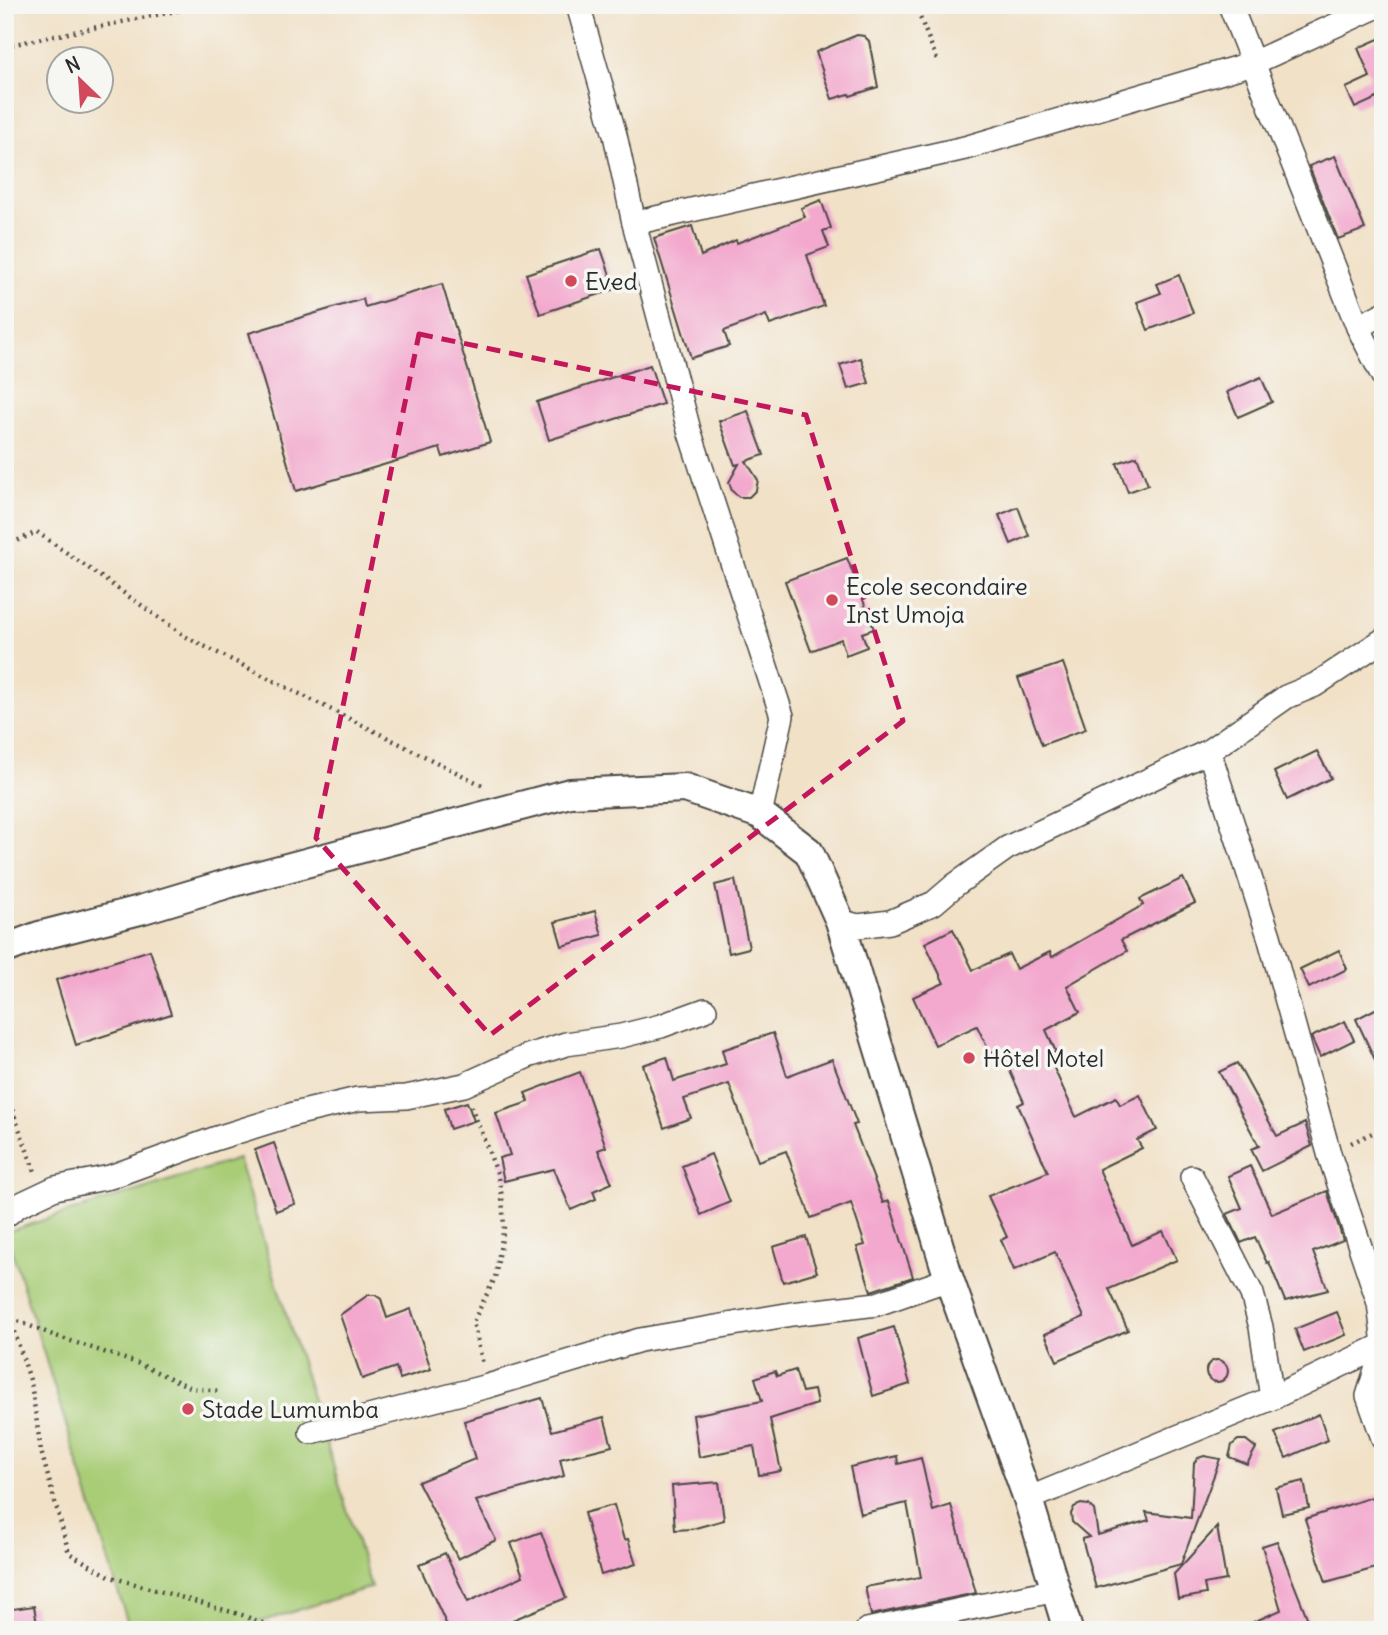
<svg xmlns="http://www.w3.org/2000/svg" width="1388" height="1635" font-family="Delius,sans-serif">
  <rect width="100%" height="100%" fill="#f6f6f2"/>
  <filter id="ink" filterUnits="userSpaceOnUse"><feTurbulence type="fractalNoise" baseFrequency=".0143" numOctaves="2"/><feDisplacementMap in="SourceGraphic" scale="14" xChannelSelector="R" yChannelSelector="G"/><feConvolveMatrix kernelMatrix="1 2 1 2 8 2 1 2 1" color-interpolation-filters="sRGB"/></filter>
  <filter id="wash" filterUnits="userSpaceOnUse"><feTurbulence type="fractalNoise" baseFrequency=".00686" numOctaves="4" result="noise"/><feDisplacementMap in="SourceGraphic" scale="28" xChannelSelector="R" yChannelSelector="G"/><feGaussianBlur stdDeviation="1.57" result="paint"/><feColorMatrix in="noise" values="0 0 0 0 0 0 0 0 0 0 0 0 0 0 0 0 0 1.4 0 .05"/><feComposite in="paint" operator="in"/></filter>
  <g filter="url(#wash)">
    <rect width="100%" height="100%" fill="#f1e1c7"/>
    <path fill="#a9cd77" stroke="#6a7c51" stroke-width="2" d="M238,1159L371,1587L235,1630H130L6,1232Z"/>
    <g id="blocks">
      <g fill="#f3a9ce">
        <path d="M857,35L864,36L869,41L878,87L850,96L849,94L832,99L816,52Z"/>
        <path d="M1383,37V106L1379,97L1355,108L1346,88L1370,77L1358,48Z"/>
        <path d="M1335,156L1365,229L1338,239L1309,166Z"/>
        <path d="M821,200L831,228L823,231L829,247L807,255L824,306L770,325L766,315L724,331L729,346L691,358L654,238L692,226L701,256L736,240L737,243L805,217L801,208Z"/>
        <path d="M601,249L615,289L540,314L526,274Z"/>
        <path d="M1179,275L1193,313L1148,330L1137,302L1161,293L1157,284Z"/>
        <path d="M442,284L490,442L443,457L440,448L296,491L249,333L363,299L365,307Z"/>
        <path d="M861,358L869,383L848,389L840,365Z"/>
        <path d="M650,365L663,404L549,440L537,402Z"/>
        <path d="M1261,377L1272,402L1238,417L1227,392Z"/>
        <path d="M748,411L764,455L746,461L758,480L756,490L749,497H739L732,491L729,482L739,464L735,465L719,421Z"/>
        <path d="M1137,456L1148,485L1128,492L1117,463Z"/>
        <path d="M1018,507L1029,536L1011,544L999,515Z"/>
        <path d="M847,558L874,629L862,633L867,647L846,655L841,639L811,651L785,581Z"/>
        <path d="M1063,663L1086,729L1042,745L1018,678Z"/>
        <path d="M1317,751L1331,778L1287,800L1274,772Z"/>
        <path d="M1183,878L1195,903L1121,940L1127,951L1067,986L1080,1012L1046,1030L1056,1052L1048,1055L1076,1117L1116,1097L1120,1105L1140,1095L1157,1130L1137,1140L1142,1148L1099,1169L1132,1245L1163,1231L1177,1260L1109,1289L1128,1330L1057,1361L1045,1334L1084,1317L1055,1252L1014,1270L1001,1240L1007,1237L988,1196L1048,1172L1018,1105L1024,1102L1000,1049L990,1053L977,1026L935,1045L913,997L944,983L925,943L953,929L973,970L1009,954L1016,969L1050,952L1052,957L1143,905L1140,899Z"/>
        <path d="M735,880L749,948L729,953L715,885Z"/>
        <path d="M595,911L602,935L562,946L555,922Z"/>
        <path d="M150,950L171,1014L76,1045L56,980Z"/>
        <path d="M1339,950L1347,969L1309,988L1300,969Z"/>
        <path d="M1383,1005V1077L1356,1019Z"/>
        <path d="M1345,1021L1354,1040L1320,1057L1311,1037Z"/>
        <path d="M773,1033L787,1076L832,1059L857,1124L853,1125L883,1203L889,1201L913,1277L871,1291L857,1247L865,1245L851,1203L811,1218L786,1151L758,1161L729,1084L684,1099L691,1118L664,1128L643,1065L667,1057L674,1081L726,1064L722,1050Z"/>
        <path d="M1237,1063L1277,1136L1305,1123L1312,1146L1262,1171L1251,1149L1259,1146L1219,1072Z"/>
        <path d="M580,1072L606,1147L598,1150L612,1183L593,1191L596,1199L571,1210L554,1169L504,1181L499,1158L510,1155L496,1113L529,1102L525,1093Z"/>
        <path d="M467,1102L474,1121L450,1129L444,1109Z"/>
        <path d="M274,1143L295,1204L276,1211L255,1150Z"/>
        <path d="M711,1154L730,1202L701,1215L682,1166Z"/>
        <path d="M1250,1166L1272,1214L1327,1191L1343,1240L1313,1252L1328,1290L1285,1301L1269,1262L1267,1263L1255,1237L1241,1243L1227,1214L1242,1208L1228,1176Z"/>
        <path d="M806,1237L817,1272L783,1282L773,1247Z"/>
        <path d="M368,1295H375L381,1299L387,1318L411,1309L431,1369L400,1379L396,1367L362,1379L340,1315Z"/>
        <path d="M1337,1312L1346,1335L1304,1352L1295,1329Z"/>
        <path d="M894,1327L910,1384L873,1396L858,1338Z"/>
        <circle cx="1217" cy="1371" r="11"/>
        <path d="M795,1370L802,1392L814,1390L817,1404L770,1419L781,1471L759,1475L754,1446L699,1457L693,1415L762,1401L755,1378L775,1371L777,1376Z"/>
        <path d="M542,1398L552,1431L604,1417L612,1446L560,1459L564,1476L476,1501L496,1540L458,1559L418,1482L475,1459L464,1421Z"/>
        <path d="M1319,1414L1328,1440L1286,1458L1275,1433Z"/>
        <path d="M1238,1440H1246L1256,1448L1247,1464L1229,1457L1232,1445Z"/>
        <path d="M897,1456L898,1464L921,1458L933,1511L951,1505L976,1593L871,1615L865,1587L921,1577L907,1503L860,1514L850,1467Z"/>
        <path d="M1204,1456L1220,1459L1181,1564L1096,1588L1082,1539L1089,1537L1072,1522L1071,1514L1074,1507L1081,1504L1088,1505L1094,1510L1098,1535L1149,1520L1146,1512L1191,1518L1194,1463L1198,1458Z"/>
        <path d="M1304,1481L1309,1508L1282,1514L1276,1488Z"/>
        <path d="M719,1482L724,1520L692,1529L675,1530L672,1486Z"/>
        <path d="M1378,1495L1383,1511V1566L1326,1582L1305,1519Z"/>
        <path d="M614,1505L624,1540L628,1539L636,1564L601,1575L584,1513Z"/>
        <path d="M1217,1527L1226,1580L1204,1584L1206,1594L1178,1599L1174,1574Z"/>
        <path d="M541,1532L566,1598L488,1630H449L419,1565L445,1553L468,1602L523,1576L511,1543Z"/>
        <path d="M1277,1541L1312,1630H1235L1281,1610L1262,1546Z"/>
        <path d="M34,1606L38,1630H5V1610Z"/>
      </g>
    </g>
  </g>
  <g filter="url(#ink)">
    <use href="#blocks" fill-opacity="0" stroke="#494642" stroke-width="2"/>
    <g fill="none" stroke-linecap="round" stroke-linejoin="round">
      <g stroke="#494642" stroke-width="26">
        <g id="minor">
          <path d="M578,5L615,135L634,223L689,430L782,716L760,814"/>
          <path d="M1230,5L1358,327L1383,376"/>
          <path d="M634,223L965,148L1253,63L1380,5"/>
          <path d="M1358,327L1383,314"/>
          <path d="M1209,751L1269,936L1330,1157L1379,1303L1383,1336"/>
          <path d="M840,921L858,926L890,922L934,903L955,885L1007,848L1209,751L1286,697L1315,685L1383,640"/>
          <path d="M1192,1177L1252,1294L1261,1327L1272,1398"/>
          <path d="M5,1216L19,1205L55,1188L110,1177L214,1139L294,1114L358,1099L406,1097L464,1085L528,1056L566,1044L621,1036L661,1026L705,1010"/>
          <path d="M1383,1348L1368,1396L1383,1438"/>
          <path d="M311,1432L488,1386L640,1340L792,1314L877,1304L949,1279"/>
          <path d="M1028,1499L1272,1398L1383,1345"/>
          <path d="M867,1630L1056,1590"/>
        </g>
      </g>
      <g stroke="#494642" stroke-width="32">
        <path id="tertiary" d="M5,949L39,936L140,910L230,883L570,793L685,788L760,814L809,852L840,921L949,1279L1028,1499L1068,1630"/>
      </g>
      <g stroke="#494642" stroke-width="4.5" stroke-dasharray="2 5" stroke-linecap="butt">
        <path d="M915,5L938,62"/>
        <path d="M5,46L205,5"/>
        <path d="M5,546L37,532L188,638L486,787"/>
        <path d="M5,1090L35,1172"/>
        <path d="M471,1106L497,1173L502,1196L504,1227L495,1278L473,1322L483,1364"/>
        <path d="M1351,1143L1383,1128"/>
        <path d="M5,1316L53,1335L137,1363L192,1388L220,1391"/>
        <path d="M10,1318L31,1383L41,1451L69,1553L111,1577L242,1615L270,1626L273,1630"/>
      </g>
      <use href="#minor" stroke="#fff" stroke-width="23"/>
      <use href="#tertiary" stroke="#fff" stroke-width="28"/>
    </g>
  </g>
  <path fill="none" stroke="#c2185b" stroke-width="5" stroke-dasharray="14 9" stroke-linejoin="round" d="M419,334L806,415L903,721L490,1035L316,838Z"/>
  <g fill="#d1495b" stroke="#f6f6f2" stroke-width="2.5">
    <circle cx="571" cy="281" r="7"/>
    <circle cx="832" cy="600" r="7"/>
    <circle cx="969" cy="1058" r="7"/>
    <circle cx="188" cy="1409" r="7"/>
  </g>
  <g text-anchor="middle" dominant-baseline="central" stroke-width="7" stroke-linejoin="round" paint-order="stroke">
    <g font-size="24" fill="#2b2b2b" stroke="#f6f6f2" text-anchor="start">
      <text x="585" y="281">Eved</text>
      <text x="846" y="586">Ecole secondaire<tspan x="846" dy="28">Inst Umoja</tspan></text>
      <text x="983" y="1058">Hôtel Motel</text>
      <text x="202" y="1409">Stade Lumumba</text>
    </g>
  </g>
  <rect width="1388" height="1635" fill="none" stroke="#f6f6f2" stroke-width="28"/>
  <g transform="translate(80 80) rotate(335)"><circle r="33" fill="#f6f6f2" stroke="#a5a5a2" stroke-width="2"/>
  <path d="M0-5L12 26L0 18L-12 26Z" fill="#d1495b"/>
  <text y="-10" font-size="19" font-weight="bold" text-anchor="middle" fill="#2b2b2b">N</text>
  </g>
</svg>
